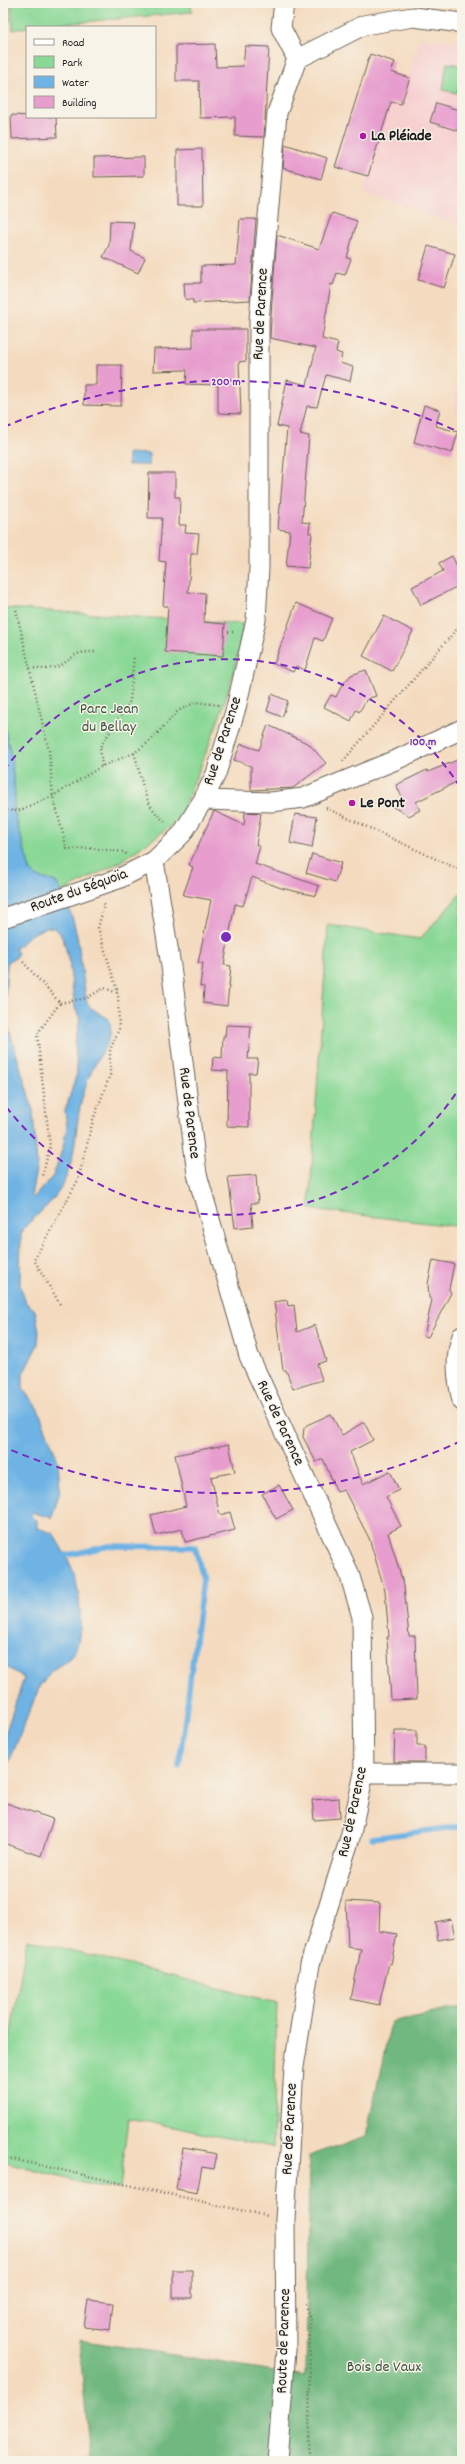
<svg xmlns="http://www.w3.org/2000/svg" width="465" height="2464" viewBox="0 0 465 2464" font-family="Dekko,sans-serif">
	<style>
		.built { fill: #f7d0d0 }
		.green { fill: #8ad896; stroke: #537a59 }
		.forest { fill: #6fb87f; stroke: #466a4e }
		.water { fill: #6eb3e4; stroke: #456880; fill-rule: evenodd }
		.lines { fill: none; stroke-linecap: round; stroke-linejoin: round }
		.stream { stroke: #6eb3e4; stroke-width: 5.5 }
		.river { stroke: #6eb3e4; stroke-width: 33 }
		.building { fill: #e79dce }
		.minor-casing { stroke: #685f55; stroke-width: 21 }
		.path { stroke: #685f55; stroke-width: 2.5; stroke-dasharray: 1 3; stroke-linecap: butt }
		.minor { stroke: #fff; stroke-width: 19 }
		.ring { fill: none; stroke: #7b2cbf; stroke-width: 2; stroke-dasharray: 7 5 }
		.poi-dot { fill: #b5179e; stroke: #f7f3e8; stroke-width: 1.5 }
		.labels { text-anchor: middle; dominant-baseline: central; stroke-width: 3; stroke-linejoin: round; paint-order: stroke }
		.poi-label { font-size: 16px; font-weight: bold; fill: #1c1c1c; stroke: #f7f3e8; text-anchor: start }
		.street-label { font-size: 16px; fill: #1c1c1c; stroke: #f7f3e8 }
		.park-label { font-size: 16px; fill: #3d5441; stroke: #f7f3e8 }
		.centre { fill: #7b2cbf; stroke: #f7f3e8; stroke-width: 2 }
		.ring-label { font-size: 12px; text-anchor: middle; font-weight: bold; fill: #7b2cbf; stroke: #f7f3e8; stroke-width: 3; stroke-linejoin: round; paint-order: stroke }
	</style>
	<rect width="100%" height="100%" fill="#f7f3e8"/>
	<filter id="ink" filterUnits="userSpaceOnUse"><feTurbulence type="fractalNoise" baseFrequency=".025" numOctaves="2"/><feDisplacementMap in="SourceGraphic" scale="8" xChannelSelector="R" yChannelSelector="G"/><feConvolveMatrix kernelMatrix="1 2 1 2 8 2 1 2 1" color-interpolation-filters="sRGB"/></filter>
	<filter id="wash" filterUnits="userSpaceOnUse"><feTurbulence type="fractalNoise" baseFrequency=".012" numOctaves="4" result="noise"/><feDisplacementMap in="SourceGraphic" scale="16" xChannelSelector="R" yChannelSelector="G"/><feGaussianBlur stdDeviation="0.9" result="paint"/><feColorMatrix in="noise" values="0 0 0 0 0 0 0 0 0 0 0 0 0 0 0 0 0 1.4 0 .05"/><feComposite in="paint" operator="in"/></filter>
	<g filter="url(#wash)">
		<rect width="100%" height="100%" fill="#f4dbbf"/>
		<!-- built -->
		<path class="built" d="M420,38l42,4v184l-99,-34 28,-90 10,2z
			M462,320v96l-7,-2z"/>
		<!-- green -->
		<path class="green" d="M3,3h7v18l-7,2z
			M12,3h179l1,9 -165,15 -14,3z
			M447,63l15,2v18h-3l-2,10 -14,-3z
			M3,608l240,16c-9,67 -37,128 -62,190l-10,12 -51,36 -58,30 -6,-10 -19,-5 -7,-7 -16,-59 1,-18 -4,-37 -8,-36z
			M461,893l1,334 -153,-18 19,-284 92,14z
			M27,1939l250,64 -4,144 -145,-29 -8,71 -30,-4 -87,-23v-84z"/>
		<!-- forest -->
		<path class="forest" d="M462,2007v454h-459l87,-3 -11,-118 227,36 3,-220 57,-20 25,-114z"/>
		<!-- water -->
		<path class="water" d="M128,453l21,1v11h-21z
			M3,720l8,36 4,37 -1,18 16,59 8,7 18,5c26,43 22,74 31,120l4,6 18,11c5,19 -3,26 -12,42 -5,8 -9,18 -12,28 -12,33 -5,62 -23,97 -9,17 -26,29 -39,43l-2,6 -1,50 6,18 9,7 4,21 -1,13 -15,30v15l15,20 20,52 2,29 -8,28 -49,-14zM47,927l7,1 6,5 4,9 5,19 6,47 5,11 -5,24 2,30 -12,38 2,15 -4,21 -10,29 -20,22 -2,-2 6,-32 -4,-54 -24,-81 -4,-25 2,-39 2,-5 7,-2 2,-6 -3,-2 2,-5 2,1 11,-11z
			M3,1511l34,9v8l16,5c6,12 14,23 19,35 8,19 13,69 1,86 -9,13 -24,12 -29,29h-3l-38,94v-37l21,-62 -21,-13z"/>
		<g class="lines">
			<!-- stream -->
			<path class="stream" d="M59,1557l50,-11 86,1 8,32 -24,187
				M372,1838l90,-12"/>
			<!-- river -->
			<path class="river" d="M3,1474l22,75 -22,65"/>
		</g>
		<g id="blocks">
			<!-- building -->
			<path class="building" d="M215,44l1,23 27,-1 2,-20 24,1 -5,90 -29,-1v-19l-35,1 -1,-37h-23v-36z
				M370,54l25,8 -4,10 19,6 -9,26 -10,-2 -23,74 -33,-9z
				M436,103l26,8v21l-32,-10z
				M11,115l45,2 1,20 -45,2z
				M285,144l42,14 -6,21 -38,-11z
				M202,149l1,57h-26v-56z
				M144,157v19l-50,1v-19z
				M332,213l25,8 -10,37 4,1 -6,16 -8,-2 -4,12 -2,-1 -9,55 16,4 -2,9 6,2 -2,9 13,4 -3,14 -24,-6 -9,32 -10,-1 -7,28 9,2 -7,86 8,1 -1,10h3l-4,35 -22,-2 4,-35 -12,-2 9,-101 -10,-2 10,-46 20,5 9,-37 -46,-10 2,-39 5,-64 42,14z
				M240,219h16l-6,81 -57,3v-3l-8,-1 -1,-16h17v-17l35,-1z
				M110,221l24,1 -3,29 14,7 -7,15 -35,-16 6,-12z
				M428,246l27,8 -11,34 -26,-8z
				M193,329h53v32l-7,1 2,52 -23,-1v-28l-32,-1 1,-14 -34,1 1,-22 39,-1z
				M96,365h26l-1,41 -37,-1v-20h12z
				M424,405l16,5 -4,16 22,6 -6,21 -38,-11z
				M149,473h26v24h5l-1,28h7l-1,8 14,1 -2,20h-6l-3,38 17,1 -1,29 21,2 -2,32 -58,-4 3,-46h-5l3,-44 -7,-1 3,-43h-14z
				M452,556l10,20v8l-41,21 -9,-18 31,-16 -4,-8z
				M296,603l36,15 -9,23 -8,-3 -10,32 -9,-4 -3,6 -19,-8z
				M384,616l29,15 -21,40 -29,-15z
				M366,670l10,26 -9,3 -8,13 -3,-2 -5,11 -27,-14 7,-12 5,2 6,-12 9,-10z
				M272,694l16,7 -6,16 -15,-6z
				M268,725l41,19 17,19 -33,25 -42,2v-24l-17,-6 7,-16 18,6z
				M462,758v21l-46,23 4,8 -11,6 -16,-9 11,-6 -8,-16 31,-15 1,2z
				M214,811l30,14 1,-13 16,1 -5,32 4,1 -5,18 64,22 -3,10 -35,-8 -29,-11 -9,29 -8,-2 -11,61 7,1 -4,40 -24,-3 1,-16 -4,-1 3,-23h-5l13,-63 -28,-5 10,-28 -4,-2z
				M295,814l22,3 -5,31 -22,-5z
				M312,854l29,9 -6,19 -29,-9z
				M226,1025l25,1 -3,33h10l-2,14h-7v54l-22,-1 1,-55 -16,-1 1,-13 9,1 1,-22h2z
				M256,1175l2,28h-7l2,23 -18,2 -7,-51z
				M433,1260l21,4 -5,25 2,4 -23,44 -4,-1 8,-36 -3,-2 -1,-14z
				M287,1300l1,6 6,-1 3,27 18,-7 11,36 -9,3 5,16 -29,9 -7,-19h-3l-9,-68z
				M331,1414l11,21 22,-13 9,18 -23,12 13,32 27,-13 9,19 -13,7 15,29 -13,7 16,53 5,50h6l2,63 -26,1 -4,-63h2l-4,-46 -16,-53 -25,-48 -7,2 -14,-33 -7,3 -13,-25 1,-9 3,-3z
				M229,1444l6,28 -24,5 9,38 10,-3 5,18 -50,12 -3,-13 -26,6 -5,-20 35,-9 -11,-51z
				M279,1485l14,25 -17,9 -14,-25z
				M395,1730h22v16h8v16h-31z
				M339,1798l1,20 -26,2 -2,-20z
				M3,1802l50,17 -12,37 -38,-13z
				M346,1901l34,2 -1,28 18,3 -6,30 -2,-1 -10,42 -28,-6 10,-50 -13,-2z
				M451,1919l4,18 -17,3 -3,-18z
				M183,2148l34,6 -3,15 -12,-2 -5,26 -21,-4z
				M173,2270h19v28h-19z
				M88,2300l25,3 -3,27 -26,-3z"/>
		</g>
	</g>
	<g filter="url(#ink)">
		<use href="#blocks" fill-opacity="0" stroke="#685f55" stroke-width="1"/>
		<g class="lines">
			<defs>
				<path id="minor" d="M284,3l-3,25 16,31
					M297,59l67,-34 49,-8 49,6
					M203,800l68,2 32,-4 95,-39 64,-30
					M154,861l17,105 26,208 52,182 100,217 13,44 2,156 -14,65 -40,126 -16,103 -9,153 1,130 -9,111
					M3,918l115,-39 36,-18 28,-27 21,-34 13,-26 20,-66 20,-88 3,-52v-248l18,-207 20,-54
					M462,1336c-8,22 -5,43 0,65
					M364,1773h98"/>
			</defs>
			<!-- minor casing -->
			<use href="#minor" class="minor-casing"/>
			<!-- path -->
			<path class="path" d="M16,610l33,141 4,45 14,53 23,-1 34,4 2,2
				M224,632h11
				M30,668c11,1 21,2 31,-3 17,-10 11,-13 34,-13
				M134,753c10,28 6,50 33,70
				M343,761l119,-138
				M102,766l-2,-19 30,-46 4,-45
				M326,808l136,63
				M3,810l15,1 35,-15 49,-30 32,-13 15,-11 29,-31 18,-9 23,3
				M23,962l37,41 -23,31 13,113 -8,29
				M60,1003l27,-5 17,-10 14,5
				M60,1304l-26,-44 44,-80 15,-60 17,-45v-25l9,-21 -1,-36 -20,-65 7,-26
				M3,2157l264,59
				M306,2304l4,16 -1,141"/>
			<!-- minor -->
			<use href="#minor" class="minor"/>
		</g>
	</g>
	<!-- distance rings -->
	<g class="ring">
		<path d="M462 1084A278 278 0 0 1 4 1104M4 770A278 278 0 0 1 462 790"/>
		<path d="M461 1441A556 556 0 0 1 4 1447M4 427A556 556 0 0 1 461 433"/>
	</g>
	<!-- markers -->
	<g class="poi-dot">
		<circle cx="363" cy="136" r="4"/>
		<circle cx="352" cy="803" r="4"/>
	</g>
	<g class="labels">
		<!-- poi labels -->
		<g class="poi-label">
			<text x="371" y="136">La Pléiade</text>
			<text x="360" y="803">Le Pont</text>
		</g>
		<!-- street labels -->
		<g class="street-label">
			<text transform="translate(261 314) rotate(-87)">Rue de Parence</text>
			<text transform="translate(223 741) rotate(-72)">Rue de Parence</text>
			<text transform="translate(79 891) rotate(-20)">Route du Séquoïa</text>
			<text transform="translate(189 1113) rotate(83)">Rue de Parence</text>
			<text transform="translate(280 1423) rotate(65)">Rue de Parence</text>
			<text transform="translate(353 1812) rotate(-78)">Rue de Parence</text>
			<text transform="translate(290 2129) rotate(-87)">Rue de Parence</text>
			<text transform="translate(284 2341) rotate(-88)">Route de Parence</text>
		</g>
		<!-- park labels -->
		<g class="park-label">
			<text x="109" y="709">Parc Jean<tspan x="109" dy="18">du Bellay</tspan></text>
			<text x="384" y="2367">Bois de Vaux</text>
		</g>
	</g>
	<circle cx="226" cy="937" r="6" class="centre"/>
	<g class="ring-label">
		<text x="226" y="385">200 m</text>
		<text x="423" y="745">100 m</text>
	</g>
	<!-- margin -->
	<rect width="465" height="2464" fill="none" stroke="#f7f3e8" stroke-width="16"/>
	<!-- legend -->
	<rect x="26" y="26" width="130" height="92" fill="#f7f3e8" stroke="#9f9d96"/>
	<rect x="34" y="39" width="20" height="6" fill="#ffffff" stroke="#9f9d96"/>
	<text x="62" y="46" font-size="12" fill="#1c1c1c">Road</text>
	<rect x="34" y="56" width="20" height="12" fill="#8ad896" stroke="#9f9d96"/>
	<text x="62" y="66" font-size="12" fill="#1c1c1c">Park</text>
	<rect x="34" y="76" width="20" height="12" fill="#6eb3e4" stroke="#9f9d96"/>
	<text x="62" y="86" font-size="12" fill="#1c1c1c">Water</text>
	<rect x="34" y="96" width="20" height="12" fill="#e79dce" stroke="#9f9d96"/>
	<text x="62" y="106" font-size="12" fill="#1c1c1c">Building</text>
</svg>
